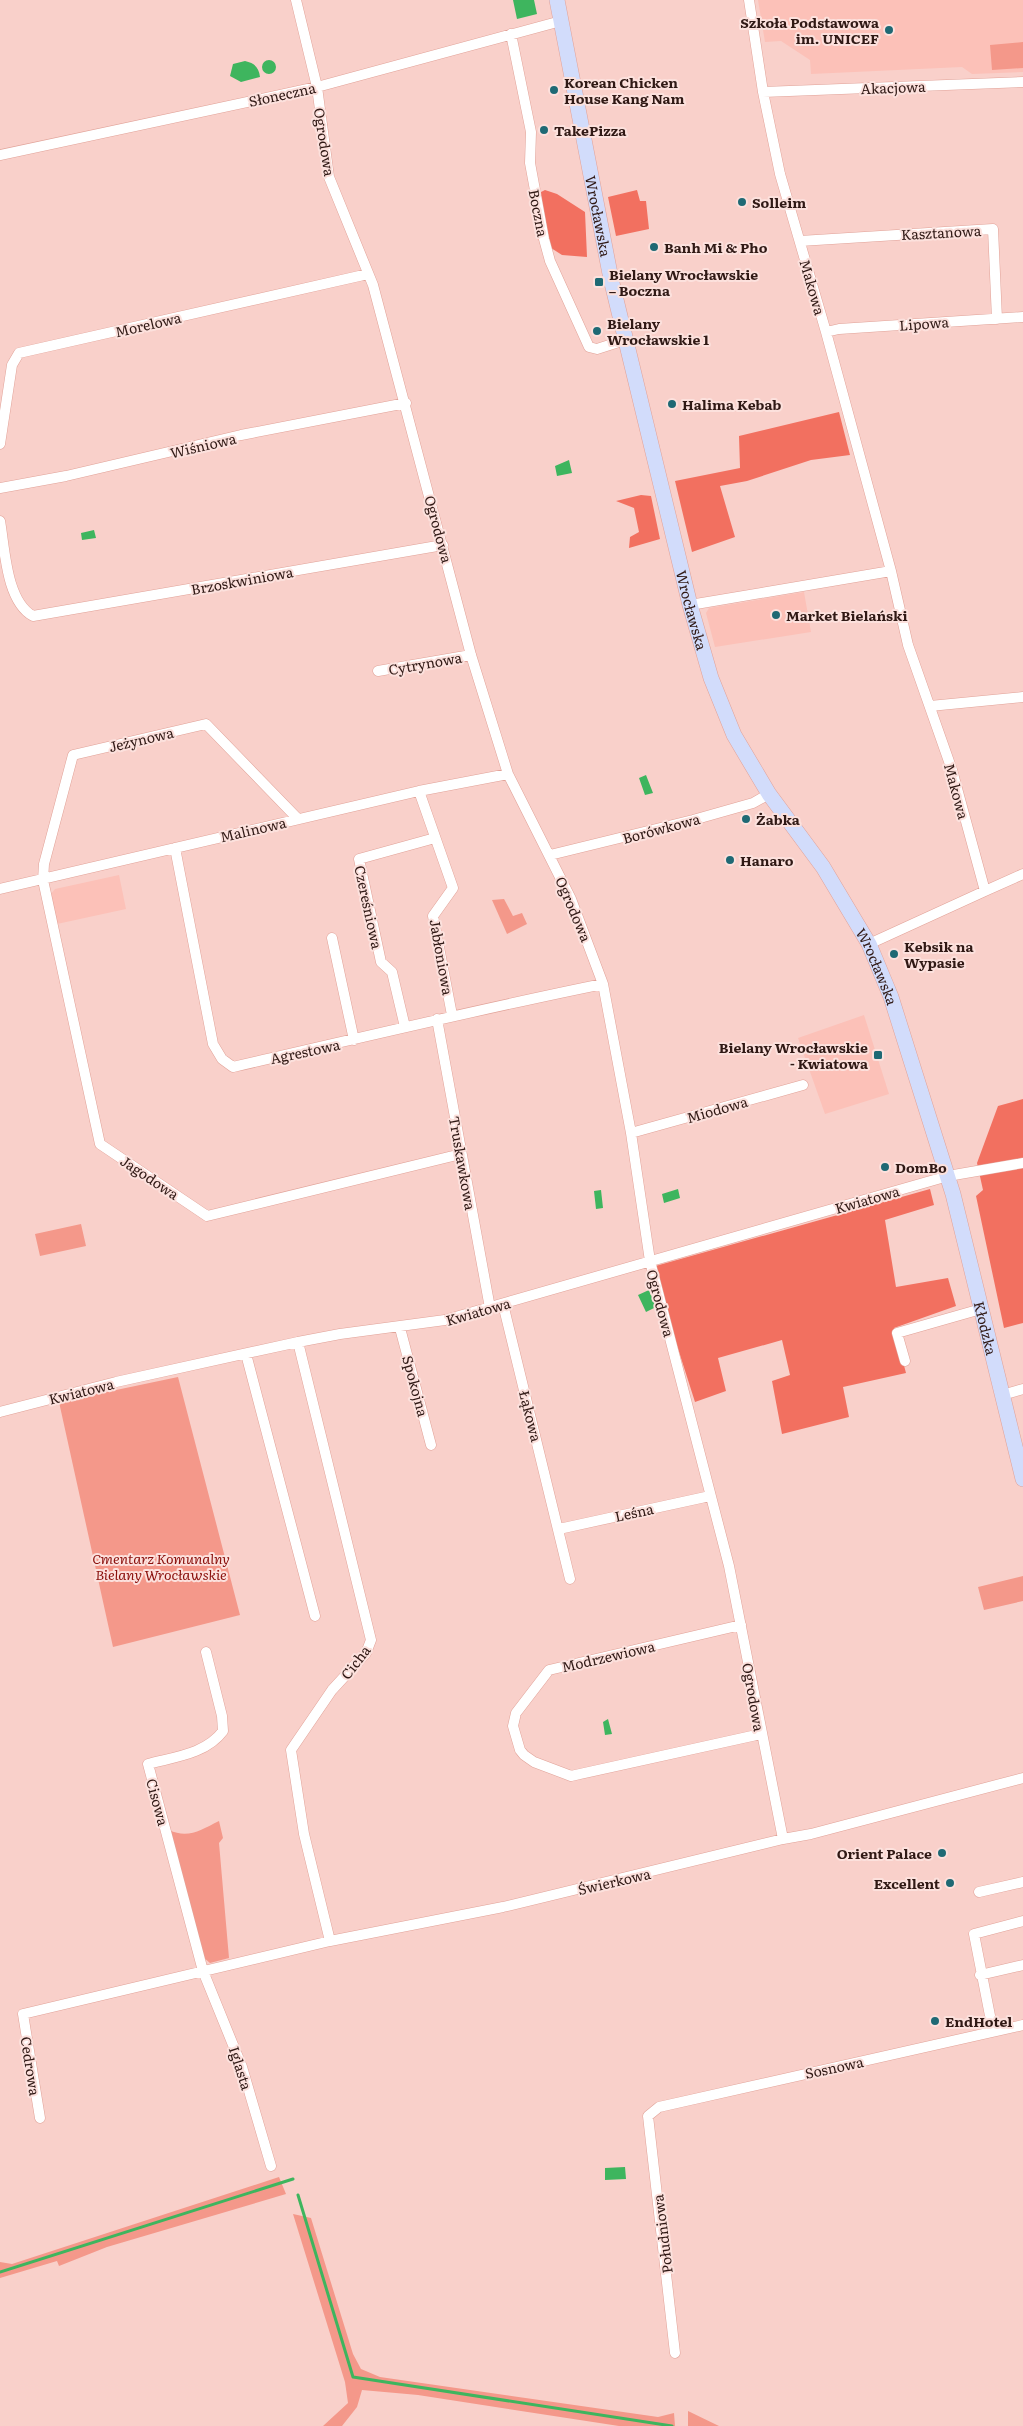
<svg xmlns="http://www.w3.org/2000/svg" width="1023" height="2426" viewBox="0 0 1023 2426" font-family="Literata,serif">
	<style>
		.built { fill: #fcc1b8 }
		.green { fill: #f4988a }
		.forest { fill: #f27060 }
		.water { fill: #3eb55e }
		.lines { fill: none; stroke-linecap: round; stroke-linejoin: round }
		.stream { stroke: #3eb55e; stroke-width: 3 }
		.street-casing { stroke: #e1a298; stroke-width: 11 }
		.secondary-casing { stroke: #e1a298; stroke-width: 16 }
		.street { stroke: #fff; stroke-width: 10 }
		.secondary { stroke: #d2dcfb; stroke-width: 15 }
		.poi-dot { fill: #1f6974; stroke: #fce1dd; stroke-width: 2 }
		.labels { text-anchor: middle; dominant-baseline: central; stroke-width: 4; stroke-linejoin: round; paint-order: stroke }
		.poi-label { font-size: 14px; font-weight: bold; fill: #301915; stroke: #fce1dd; text-anchor: start }
		.street-label { font-size: 14px; fill: #301915; stroke: #fce1dd }
		.park-label { font-size: 14px; font-style: italic; fill: #8a100c; stroke: #fce1dd }
	</style>
	<rect width="100%" height="100%" fill="#f9d0ca"/>
	<!-- built -->
	<path class="built" d="M758,0h265v72l-51,2 -10,-7 -151,7 -1,-14 -29,-19 -16,1z
		M804,592l7,40 -96,15 -9,-34 3,-5z
		M119,875l7,34 -69,15 -6,-30 4,-5z
		M864,1015l25,79 -64,20 -27,-76z"/>
	<!-- green -->
	<path class="green" d="M1023,42v26l-31,2 -2,-25z
		M504,899l9,17 9,-3 5,11 -20,10 -15,-34z
		M81,1224l5,22 -46,10 -5,-22z
		M178,1377l62,238 -127,32 -54,-245z
		M1023,1576v25l-39,9 -6,-23z
		M219,1821l4,17 -4,5 10,115 -19,5 -7,-6 -34,-127c19,9 32,0 50,-9z
		M279,2177l7,17 -179,53 -48,19 -2,-5 -57,17v-16l12,2z
		M293,2214l18,4 42,136 8,15 19,8 278,40 16,-4 1,13h-56l-201,-31 -56,-5 -5,17 -15,19h-19l25,-23 -3,-21z
		M688,2411l31,15h-31z"/>
	<!-- forest -->
	<path class="forest" d="M545,190l12,4 28,18 2,45 -25,-2 -25,-16 -6,-42z
		M637,190l3,11h6l3,28 -33,7 -8,-39z
		M839,412l11,43 -39,5 -64,21 -27,5 15,51 -43,15 -17,-71 65,-13 -1,-32z
		M641,495l10,1 9,43 -31,9 1,-11 9,-5 -5,-24 -18,-7z
		M1023,1099v224l-19,5 -28,-132 7,-6 -6,-27 21,-57z
		M930,1189l4,16 -49,15 11,67 52,-9 8,28 -62,22 12,45 -63,14 6,30 -67,17 -10,-53 18,-6 -8,-35 -64,18 8,33 -31,11 -43,-135z"/>
	<!-- water -->
	<path class="water" d="M513,0h21l3,14 -20,5z
		M262 67a7 7 0 1 1 14 0a7 7 0 1 1-14 0Z
		M245,61c9,2 14,6 15,16l-19,5 -11,-6 3,-12z
		M569,460l3,13 -15,3 -2,-10z
		M94,530l2,8 -14,2 -1,-7z
		M646,775l7,18 -8,2 -6,-17z
		M678,1189l2,9 -16,5 -2,-9z
		M601,1190l2,18 -7,1 -2,-18z
		M649,1290l7,17 -10,5 -8,-17z
		M608,1719l4,15 -7,1 -2,-13z
		M625,2167l1,12 -21,1v-12z"/>
	<g class="lines">
		<!-- stream -->
		<path class="stream" d="M298,2195l55,182 319,49
			M0,2272l293,-93"/>
		<defs>
			<path id="street" d="M296,0l21,87 12,90 44,108 98,370 37,119 63,125 32,85 28,149 19,128 79,305 54,273
				M749,0l14,92 17,82 46,158 65,239 17,74 44,125 33,121 -116,53
				M511,34l20,98 -1,31 14,76 6,22 39,86 8,2 28,-9
				M763,92l260,-10
				M0,155l317,-68 244,-66
				M800,241l193,-12 4,90
				M826,332l13,-3 184,-12
				M0,444l12,-79 7,-12 349,-79
				M0,488l66,-12 175,-41 165,-32
				M0,521c5,28 6,80 33,95l410,-71
				M690,605l201,-34
				M378,671l93,-16
				M930,706l93,-9
				M419,791l34,97 -20,28 19,99
				M298,819l-92,-95 -133,31 -29,109 -1,16 57,264 107,72 254,-62
				M175,848l38,196 9,15 11,8c123,-28 246,-58 370,-83
				M550,855l143,-35 60,-17 16,-9
				M0,889l419,-98 89,-17
				M985,891l38,-17
				M332,938l22,102
				M437,1019l53,289
				M405,1027l-13,-55 -11,-10 -22,-103 76,-21
				M631,1133l172,-48
				M503,1304l67,275
				M400,1328l31,117
				M298,1342l73,298 -5,13 -34,37 -41,60 13,84 26,107
				M246,1354l69,262
				M905,1361l-8,-28 84,-24
				M1002,1395l21,-6
				M0,1412l116,-30 182,-40 42,-8 105,-14 503,-144 75,-13
				M559,1529l151,-33
				M741,1625l-192,45 -33,43 -3,13 7,24 4,5 10,7 37,14 190,-42
				M206,1652l16,64 1,15c-17,23 -49,26 -75,33l55,207 39,96 29,99
				M979,1892l44,-10
				M980,1975l43,-10
				M993,2031l-19,-97 49,-13
				M40,2118l-17,-104 307,-73 173,-34 280,-68 28,-5 212,-56
				M675,2353l-27,-237 11,-9 364,-82"/>
			<g id="secondary">
				<path id="s1" d="M557,0l54,279 79,326 21,73 23,57 35,59 54,73 46,77 22,53 62,197 70,285"/>
			</g>
		</defs>
		<!-- street casing -->
		<use href="#street" class="street-casing"/>
		<!-- secondary casing -->
		<use href="#secondary" class="secondary-casing"/>
		<!-- street -->
		<use href="#street" class="street"/>
		<!-- secondary -->
		<use href="#secondary" class="secondary"/>
	</g>
	<!-- markers -->
	<g class="poi-dot">
		<circle cx="889" cy="30" r="5"/>
		<circle cx="554" cy="90" r="5"/>
		<circle cx="544" cy="130" r="5"/>
		<circle cx="742" cy="202" r="5"/>
		<circle cx="654" cy="247" r="5"/>
		<rect x="594" y="277" width="10" height="10" rx="2.5"/>
		<circle cx="597" cy="331" r="5"/>
		<circle cx="672" cy="404" r="5"/>
		<circle cx="776" cy="615" r="5"/>
		<circle cx="746" cy="819" r="5"/>
		<circle cx="730" cy="860" r="5"/>
		<circle cx="894" cy="954" r="5"/>
		<rect x="873" y="1050" width="10" height="10" rx="2.5"/>
		<circle cx="885" cy="1167" r="5"/>
		<circle cx="942" cy="1853" r="5"/>
		<circle cx="950" cy="1883" r="5"/>
		<circle cx="935" cy="2021" r="5"/>
	</g>
	<g class="labels">
		<!-- poi labels -->
		<g class="poi-label">
			<text x="879" y="22" text-anchor="end">Szkoła Podstawowa<tspan x="879" dy="16">im. UNICEF</tspan></text>
			<text x="564" y="82">Korean Chicken<tspan x="564" dy="16">House Kang Nam</tspan></text>
			<text x="554" y="130">TakePizza</text>
			<text x="752" y="202">Solleim</text>
			<text x="664" y="247">Banh Mi &amp; Pho</text>
			<text x="609" y="274">Bielany Wrocławskie<tspan x="609" dy="16">– Boczna</tspan></text>
			<text x="607" y="323">Bielany<tspan x="607" dy="16">Wrocławskie 1</tspan></text>
			<text x="682" y="404">Halima Kebab</text>
			<text x="786" y="615">Market Bielański</text>
			<text x="756" y="819">Żabka</text>
			<text x="740" y="860">Hanaro</text>
			<text x="904" y="946">Kebsik na<tspan x="904" dy="16">Wypasie</tspan></text>
			<text x="868" y="1047" text-anchor="end">Bielany Wrocławskie<tspan x="868" dy="16">- Kwiatowa</tspan></text>
			<text x="895" y="1167">DomBo</text>
			<text x="932" y="1853" text-anchor="end">Orient Palace</text>
			<text x="940" y="1883" text-anchor="end">Excellent</text>
			<text x="945" y="2021">EndHotel</text>
		</g>
		<!-- street labels -->
		<g class="street-label">
			<text transform="translate(893 87) rotate(-2)">Akacjowa</text>
			<text transform="translate(282 94) rotate(-12)">Słoneczna</text>
			<text transform="translate(325 142) rotate(81)">Ogrodowa</text>
			<text transform="translate(539 213) rotate(79)">Boczna</text>
			<text stroke="none"><textPath href="#s1" startOffset="220">Wrocławska</textPath></text>
			<text transform="translate(941 232) rotate(-3)">Kasztanowa</text>
			<text transform="translate(813 287) rotate(74)">Makowa</text>
			<text transform="translate(924 323) rotate(-4)">Lipowa</text>
			<text transform="translate(148 324) rotate(-13)">Morelowa</text>
			<text transform="translate(203 445) rotate(-13)">Wiśniowa</text>
			<text transform="translate(439 529) rotate(75)">Ogrodowa</text>
			<text transform="translate(242 580) rotate(-10)">Brzoskwiniowa</text>
			<text stroke="none"><textPath href="#s1" startOffset="625">Wrocławska</textPath></text>
			<text transform="translate(425 663) rotate(-10)">Cytrynowa</text>
			<text transform="translate(141 739) rotate(-13)">Jeżynowa</text>
			<text transform="translate(957 791) rotate(75)">Makowa</text>
			<text transform="translate(661 828) rotate(-15)">Borówkowa</text>
			<text transform="translate(253 829) rotate(-13)">Malinowa</text>
			<text transform="translate(369 907) rotate(78)">Czereśniowa</text>
			<text transform="translate(574 909) rotate(67)">Ogrodowa</text>
			<text transform="translate(442 957) rotate(80)">Jabłoniowa</text>
			<text stroke="none"><textPath href="#s1" startOffset="1030">Wrocławska</textPath></text>
			<text transform="translate(305 1051) rotate(-12)">Agrestowa</text>
			<text transform="translate(717 1109) rotate(-16)">Miodowa</text>
			<text transform="translate(463 1163) rotate(80)">Truskawkowa</text>
			<text transform="translate(150 1177) rotate(34)">Jagodowa</text>
			<text transform="translate(867 1199) rotate(-16)">Kwiatowa</text>
			<text transform="translate(661 1303) rotate(75)">Ogrodowa</text>
			<text transform="translate(478 1311) rotate(-16)">Kwiatowa</text>
			<text stroke="none"><textPath href="#s1" startOffset="1408">Kłodzka</textPath></text>
			<text transform="translate(416 1386) rotate(75)">Spokojna</text>
			<text transform="translate(81 1391) rotate(-14)">Kwiatowa</text>
			<text transform="translate(531 1416) rotate(76)">Łąkowa</text>
			<text transform="translate(634 1512) rotate(-12)">Leśna</text>
			<text transform="translate(608 1656) rotate(-13)">Modrzewiowa</text>
			<text transform="translate(355 1662) rotate(-53)">Cicha</text>
			<text transform="translate(754 1697) rotate(80)">Ogrodowa</text>
			<text transform="translate(158 1802) rotate(75)">Cisowa</text>
			<text transform="translate(614 1881) rotate(-13)">Świerkowa</text>
			<text transform="translate(31 2066) rotate(81)">Cedrowa</text>
			<text transform="translate(834 2067) rotate(-12)">Sosnowa</text>
			<text transform="translate(241 2068) rotate(72)">Iglasta</text>
			<text transform="translate(662 2234) rotate(-97)">Południowa</text>
		</g>
		<!-- park labels -->
		<g class="park-label">
			<text x="161" y="1558">Cmentarz Komunalny<tspan x="161" dy="16">Bielany Wrocławskie</tspan></text>
		</g>
	</g>
</svg>
